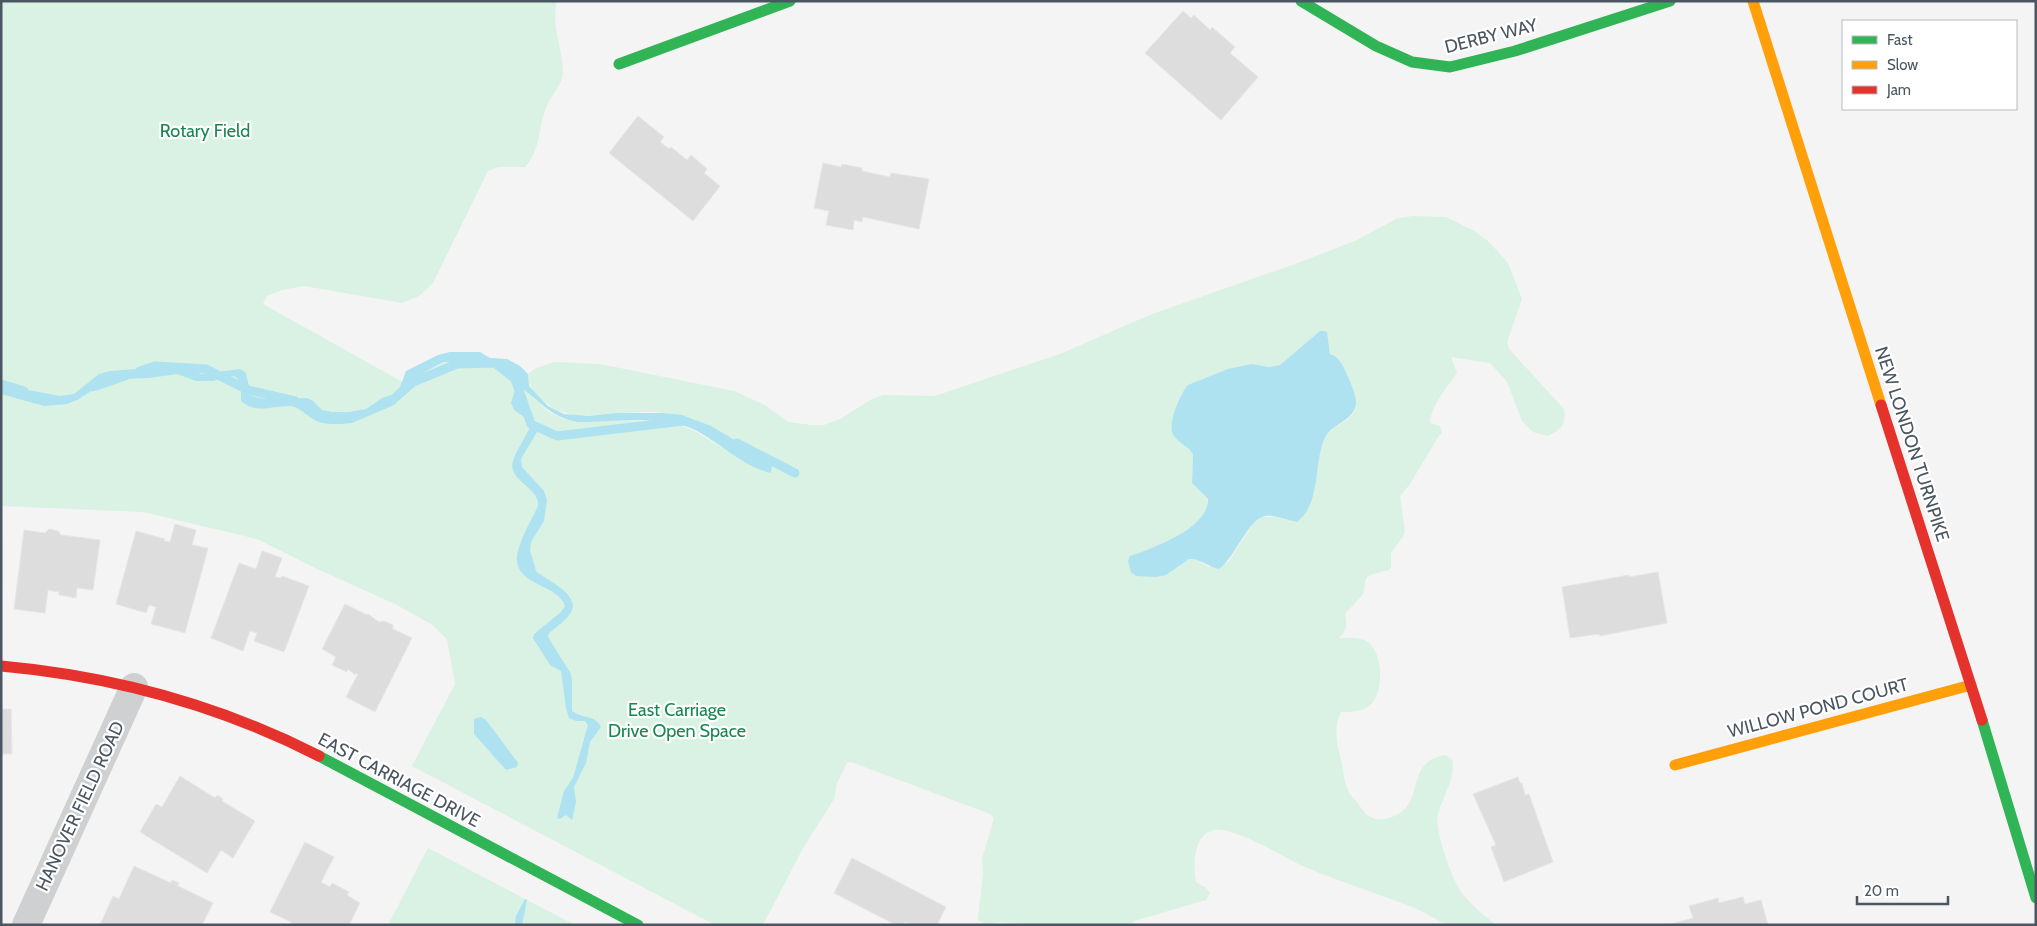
<svg xmlns="http://www.w3.org/2000/svg" width="2037" height="926" viewBox="0 0 2037 926" font-family="Cabin,sans-serif">
	<style>
		.green { fill: #d9f2e3; fill-rule: evenodd }
		.water { fill: #aee2f0 }
		.lines { fill: none; stroke-linecap: round; stroke-linejoin: round }
		.stream { stroke: #aee2f0; stroke-width: 9 }
		.building { fill: #ddddde; stroke: #e5e6e7 }
		.street { stroke: #ced0d2; stroke-width: 28 }
		.fast { stroke: #30b455; stroke-width: 11 }
		.slow { stroke: #ff9f0a; stroke-width: 11 }
		.jam { stroke: #e5322d; stroke-width: 11 }
		.labels { text-anchor: middle; dominant-baseline: central; stroke-width: 4.5; stroke-linejoin: round; paint-order: stroke }
		.street-label { font-size: 18px; fill: #4a5661; stroke: #fff }
		.park-label { font-size: 18px; fill: #17864f; stroke: #fff }
	</style>
	<rect width="100%" height="100%" fill="#f4f4f4"/>
	<!-- green -->
	<path class="green" d="M1,1h556c-6,24 5,46 6,70 0,14 -11,22 -16,35 -10,22 -5,42 -22,61h-26l-11,4 -55,112 -14,13 -17,7 -98,-17 -22,4 -15,6 -4,8 145,81 4,-6 31,-17h18l42,5 16,10 -8,26 3,7 13,9 3,10 -10,20 5,3 8,-35 -14,-20 2,-10 29,26 14,6 107,3 22,8 61,37 16,2 2,-2c-30,-26 -69,-48 -108,-54 -41,-7 -93,19 -124,-16 -9,-9 -11,-10 -12,-23l8,-6 19,-6 45,2 134,27 31,14 23,17 24,3h12l16,-6 32,-20 11,-4 52,1 125,-42 92,-40 146,-51 59,-23 39,-21 16,-3 34,1 30,15 13,10 19,21 14,36 -15,43 2,7 55,60c2,15 -2,20 -16,27l-15,-4 -11,-11 -15,-39 -17,-19 -39,-6 6,16c-10,15 -26,32 -27,50l10,3 2,7 -4,4 -28,47 -10,12 5,35 -2,6 -12,16v14l-2,3 -19,5 -4,3 -3,16 -18,20c2,10 2,17 -6,24 9,0 22,-2 30,5 14,11 15,49 2,61 -8,8 -19,8 -30,8 -8,17 -4,30 0,48 2,10 3,21 7,30 1,4 6,9 9,12 3,4 6,9 9,12 10,10 30,4 39,-5 16,-18 5,-49 41,-54l6,4c4,19 -9,37 -14,55 -4,16 14,66 24,79 10,13 22,22 34,32 -13,0 -34,1 -46,0 -12,-3 -25,-13 -38,-18 -35,-14 -72,-25 -107,-40 -22,-10 -69,-40 -91,-37 -21,4 -21,36 -18,52l10,6 4,5 -4,7 -72,21 -2,4h-86l-45,-3 -17,2 -6,-4 5,-48 -1,-13 12,-41 -4,-4 -139,-52 -4,1 -10,20 -3,16 -32,51 -39,75h-48l-303,-159 43,-82 -8,-45 -16,-15 -36,-20 -78,-35 -60,-30 -114,-27 -142,-6zM1320,331l7,2 3,21c3,2 7,4 9,6 9,11 22,43 13,55 -8,9 -20,11 -26,22 -9,18 -9,39 -12,58l-43,22h-9l-9,7 -25,38 -19,5 -16,-9 -63,-2c23,-8 78,-28 78,-56l-16,-17 1,-28 -1,-4 -17,-13 77,-74 17,3 11,-2z
		M428,848l147,77h-187z"/>
	<!-- water -->
	<path class="water" d="M1320,331h4l3,1 3,22c3,1 7,3 9,6 6,7 18,35 17,43 -1,17 -22,20 -30,33 -14,27 -3,65 -29,86 -10,-2 -26,-9 -35,-5 -15,6 -27,40 -43,52 -10,-2 -20,-11 -30,-10l-23,16 -10,2 -20,-1 -5,-4 -3,-11 2,-5c23,-8 79,-28 78,-57l-16,-16 1,-28c-3,-9 -14,-11 -19,-19 -8,-10 6,-42 14,-51l40,-16 24,-5 17,3 11,-2z
		M450,352h30l10,6 17,1 13,7 8,8 1,12 19,20 16,8 25,2 28,-3h46l19,2 29,11 27,16 34,24 -1,7c-30,-7 -51,-31 -78,-44 -32,-14 -80,-7 -115,-7 -30,-6 -35,-19 -57,-34l-2,9 14,20 4,15 -16,27 1,8 22,24 3,9 -3,21 -13,21 -1,8 6,21c11,10 47,24 34,43 -5,7 -15,14 -21,19l-1,4 23,37 1,6v31c10,8 23,3 29,16l-11,15 -4,21 -12,24 2,15 -4,18 -6,-5 -6,4 -3,-1 7,-27 9,-13 15,-53 -3,-4h-9l-7,-3 -3,-10 -5,-37 -11,-6 -17,-27 1,-4 27,-22 4,-6c-6,-21 -48,-21 -48,-46 -1,-14 15,-41 21,-54 2,-19 -31,-25 -25,-45 3,-11 12,-22 16,-32l-2,-10 -13,-9 -3,-7 8,-26 -16,-10 -42,-5h-18l-31,17 -13,21 -5,5 -42,18c-12,1 -28,3 -39,-4 -7,-4 -15,-13 -23,-13 -18,-1 -33,9 -49,-5 0,-8 1,-21 -7,-25l-21,5h-17l-19,-7 -28,4 -32,1 -10,2 -30,19 -10,4 -23,2 -43,-12v-9l59,11 14,-2 25,-20 11,-3 67,-5 24,8 39,-5 6,4 5,23 14,3 42,-1 6,3 9,9 10,2h17l17,-3 16,-11 12,-4 6,-7 6,-16 32,-16z
		M481,717l5,3 32,43 -1,4 -11,3 -32,-36v-15z
		M525,899l2,1 -5,25h-7l1,-9z"/>
	<g class="lines">
		<!-- stream -->
		<path class="stream" d="M140,371l15,-5 51,3 42,21 47,11
			M1,384l23,7
			M93,387l32,-11
			M397,396l16,-14 44,-18 38,-1 20,16 16,45 26,12 126,-15
			M737,443l58,30"/>
	</g>
	<!-- building -->
	<path class="building" d="M1183,11l8,7 3,-3 16,15 2,-3 23,20 -5,6 28,24 -37,43 -76,-67z
		M638,116l26,21 -4,5 9,7 2,-2 16,13 4,-5 16,14 -3,4 16,13 -27,35 -84,-68z
		M823,163l18,4 1,-3 20,4v3l28,6 1,-4 38,6 -10,50 -56,-12 -1,5 -8,-2 -1,10 -27,-5 3,-14 -15,-3z
		M175,524l21,6 -4,15 16,3 -23,85 -34,-9 5,-17 -7,-2 -3,8 -30,-9 20,-73 29,8 -1,2 6,1z
		M49,529l9,2 3,4 39,5 -7,50 -16,-2 -1,10 -17,-3v-4l-1,1 -10,-2 -3,23 -31,-4 10,-79 21,3z
		M1,539h1v51h-1z
		M262,551l20,7 -7,19 6,1 1,-2 27,10 -25,66 -30,-11 3,-8 -7,-2 -7,20 -32,-13 28,-75 17,6z
		M1658,572l9,51 -67,13 -1,-2 -29,4 -8,-51 67,-12v2z
		M345,604l22,11 1,-1 11,8 5,-1 9,4v4l19,9 -37,74 -29,-15 12,-23 -2,-1 -1,2 -7,-6 -1,3 -15,-7 4,-8 -14,-8z
		M1,709h10l1,45h-11z
		M180,776l35,22 2,-3 6,4 -1,2 33,20 -22,37 -12,-8 -14,23 -67,-41 16,-28 6,3z
		M1518,777l2,6h2l3,12 4,-1 24,68 -49,20 -13,-35 5,-2 -23,-51z
		M305,842l29,15 -13,25 9,5 2,-4 17,9 -2,3 13,8 -11,22h-58v-3l-21,-10z
		M852,858l94,49 -9,18h-26l-6,-3 -2,3h-7l-62,-32z
		M134,866l37,17 1,-3 7,3 -1,3 35,17 -11,22h-102l13,-29 6,3z
		M1743,897l2,7 16,-4 7,25h-101l26,-7 -4,-12 29,-8 1,5z"/>
	<g class="lines">
		<!-- street -->
		<path class="street" d="M26,925l108,-238"/>
		<!-- fast -->
		<path class="fast" d="M1301,1l75,45 36,16 38,5 65,-16 155,-50
			M619,64l171,-63
			M1982,720l54,178
			M319,756l319,169"/>
		<!-- slow -->
		<path class="slow" d="M1753,1l128,404
			M1675,765l296,-80"/>
		<!-- jam -->
		<path class="jam" d="M1881,405l101,315
			M1,666c111,10 218,39 318,90"/>
	</g>
	<g class="labels">
		<!-- street labels -->
		<g class="street-label">
			<text transform="translate(1491 36) rotate(-14)">DERBY WAY</text>
			<text transform="translate(1912 444) rotate(72)">NEW LONDON TURNPIKE</text>
			<text transform="translate(1818 708) rotate(-15)">WILLOW POND COURT</text>
			<text transform="translate(399 780) rotate(28)">EAST CARRIAGE DRIVE</text>
			<text transform="translate(80 806) rotate(-65)">HANOVER FIELD ROAD</text>
		</g>
		<!-- park labels -->
		<g class="park-label">
			<text x="205" y="131">Rotary Field</text>
			<text x="677" y="710">East Carriage<tspan x="677" dy="21">Drive Open Space</tspan></text>
		</g>
	</g>
	<!-- border -->
	<rect width="2037" height="926" fill="none" stroke="#4a5661" stroke-width="5"/>
	<!-- legend -->
	<rect x="1842" y="20" width="175" height="90" fill="#ffffff" stroke="#b7bbc0"/>
	<rect x="1852" y="36" width="25" height="8" fill="#30b455" stroke="#b7bbc0"/>
	<text x="1887" y="45" font-size="15" fill="#4a5661">Fast</text>
	<rect x="1852" y="61" width="25" height="8" fill="#ff9f0a" stroke="#b7bbc0"/>
	<text x="1887" y="70" font-size="15" fill="#4a5661">Slow</text>
	<rect x="1852" y="86" width="25" height="8" fill="#e5322d" stroke="#b7bbc0"/>
	<text x="1887" y="95" font-size="15" fill="#4a5661">Jam</text>
	<!-- scale -->
	<path d="M1857 896v8h91v-8" fill="none" stroke="#4a5661" stroke-width="2.5"/>
	<text x="1864" y="896" font-size="15" fill="#4a5661" stroke="#ffffff" stroke-width="4" paint-order="stroke">20 m</text>
</svg>
